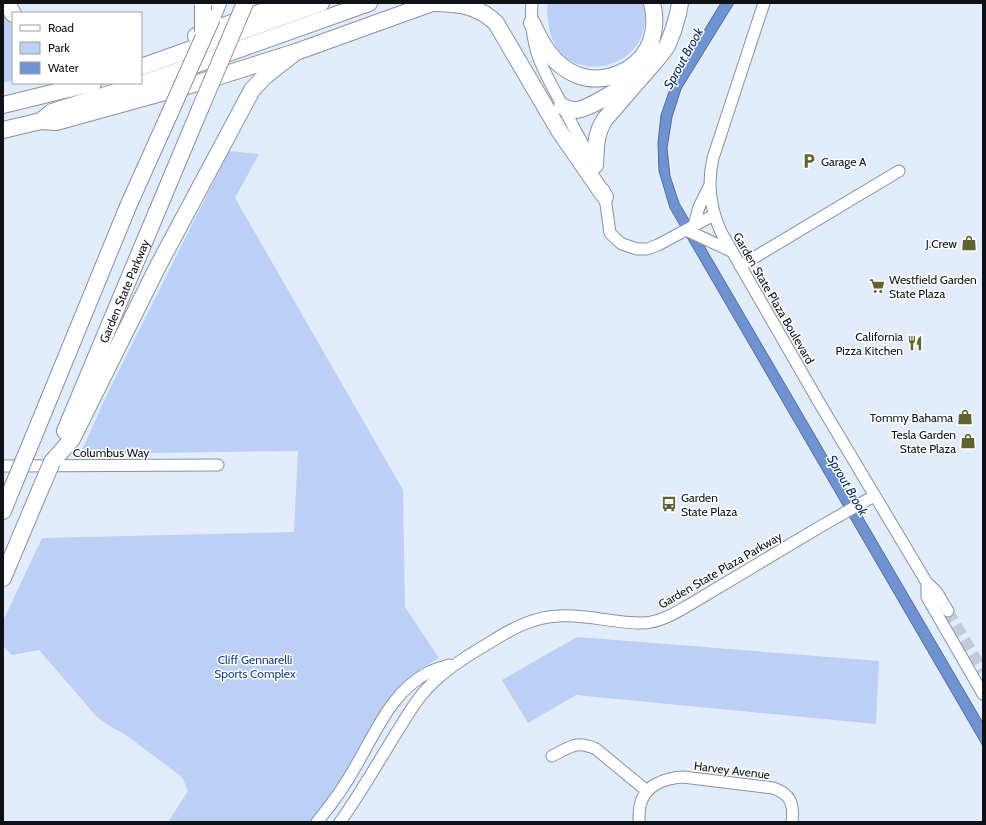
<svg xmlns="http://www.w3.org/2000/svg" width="986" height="825" viewBox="0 0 986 825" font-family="Cabin,sans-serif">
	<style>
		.green { fill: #bbd0f4 }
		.water { fill: #6f92d0; stroke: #526c98 }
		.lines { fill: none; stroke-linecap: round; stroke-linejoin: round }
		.minor-tunnel { stroke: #c1cbda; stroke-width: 11; stroke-dasharray: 11 5.5; stroke-linecap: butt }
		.minor-casing { stroke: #8791a1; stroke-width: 13 }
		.highway-casing { stroke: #8791a1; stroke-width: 18 }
		.minor { stroke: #fff; stroke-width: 11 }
		.highway { stroke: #fff; stroke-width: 16 }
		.highway-bridge-casing { stroke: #8791a1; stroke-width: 18; stroke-linecap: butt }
		.highway-bridge { stroke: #fff; stroke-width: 16 }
		.labels { text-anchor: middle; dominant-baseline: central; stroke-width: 3; stroke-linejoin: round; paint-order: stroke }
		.poi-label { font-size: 12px; fill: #0e1217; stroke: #fff; text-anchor: end }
		.street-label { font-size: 12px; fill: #0e1217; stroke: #fff }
		.park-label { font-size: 12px; fill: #153d86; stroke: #fff }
		.water-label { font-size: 13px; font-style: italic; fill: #032b73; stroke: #fff }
	</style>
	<rect width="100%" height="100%" fill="#e1ecfd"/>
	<!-- green -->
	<path class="green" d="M548,3h95c17,69 -84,89 -94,24 -1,-7 -3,-16 -1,-24z
		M3,15l10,11v54l-10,3z
		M229,151l30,3 -24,44 168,292 2,117 34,51 -18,11 -30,27 -62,106 -19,20h-142l20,-31 -6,-14 -56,-42 -18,-10 -11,-8 -58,-67 -27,5 -7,-7 -2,-4v-23l39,-83 252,-6 4,-81 -218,3 31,-68z
		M577,637l302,24 -3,63 -300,-29 -48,28 -26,-43z"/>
	<!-- water -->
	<path class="water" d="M721,3h13l-53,86 -9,28 -5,31 3,28 9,27 304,520v23l-313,-538 -11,-37 -1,-28 3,-28 11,-32z"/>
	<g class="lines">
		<!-- minor-tunnel -->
		<path class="minor-tunnel" d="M948,611l35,60"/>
		<defs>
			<path id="minor" d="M532,3c-3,40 8,62 27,96 11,22 23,44 35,65
				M764,3l-51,155c-6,26 -3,50 8,74l99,172 107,179 9,8 12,20
				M604,190l6,43 6,6 6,5 15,5h10l11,-4 56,-30
				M694,225l5,-18 10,-20
				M686,230l45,21
				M740,266l159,-95
				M3,466l215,-1
				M927,583v14l56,97
				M552,756c18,-9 24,-16 44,-7l51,42
				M317,822c15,-18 29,-38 40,-58 20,-34 35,-73 72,-92 7,-3 14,-5 20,-7
				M340,822c21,-29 38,-60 57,-90 11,-18 23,-39 40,-53 16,-15 34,-25 52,-36 22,-14 44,-26 70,-27 29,-2 57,8 85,7 17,-1 31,-10 45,-18l134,-80 51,-29
				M639,822c0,-5 0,-11 1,-16 4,-21 25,-28 43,-29l90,11c18,6 21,16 19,34"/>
			<g id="highway">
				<path d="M7,3l6,11"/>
				<path d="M432,3c26,1 44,1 64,20l64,109 45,65"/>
				<path d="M212,18l6,-15"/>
				<path d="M532,23c10,22 21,42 45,52 26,10 58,-3 71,-27 7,-14 8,-31 4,-45"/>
				<path d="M196,36l90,-33"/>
				<path d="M141,67l180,-64"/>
				<path d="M3,105l90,-22"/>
				<path d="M562,106c3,2 8,4 12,4 13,1 46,-22 58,-29"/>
				<path d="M42,120l10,-8 92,-29 225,-80"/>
				<path d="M3,130l38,-9 15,1 145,-40 95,-30 136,-49"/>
				<path d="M595,165c1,-17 0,-31 10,-46l52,-60 10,-13 6,-15 5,-17 2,-11"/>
				<path id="s1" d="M65,431l135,-322"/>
				<path d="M33,438l96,-234 40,-89"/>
				<path d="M52,462l20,-23 86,-173 94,-176 12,-13 32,-25"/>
				<path d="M3,511l8,-20"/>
				<path d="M3,578l37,-88"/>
			</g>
		</defs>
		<!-- minor casing -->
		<use href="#minor" class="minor-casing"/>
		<!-- highway casing -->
		<use href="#highway" class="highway-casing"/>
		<!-- minor -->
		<use href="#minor" class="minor"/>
		<!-- highway -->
		<use href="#highway" class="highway"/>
		<defs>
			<path id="highway-bridge" d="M203,32v-27
				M200,109l45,-106
				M169,115l43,-97
				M40,490l12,-28
				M11,491l22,-53"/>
		</defs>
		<!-- highway-bridge casing -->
		<use href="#highway-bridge" class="highway-bridge-casing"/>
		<!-- highway-bridge -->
		<use href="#highway-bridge" class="highway-bridge"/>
	</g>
	<!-- icons -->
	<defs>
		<symbol id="parking-bare" viewBox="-9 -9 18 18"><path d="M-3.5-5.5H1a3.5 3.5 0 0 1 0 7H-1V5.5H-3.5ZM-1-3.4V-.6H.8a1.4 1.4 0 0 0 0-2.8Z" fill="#606330" stroke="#fff" stroke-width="2.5" paint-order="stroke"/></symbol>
		<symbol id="shop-bare" viewBox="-9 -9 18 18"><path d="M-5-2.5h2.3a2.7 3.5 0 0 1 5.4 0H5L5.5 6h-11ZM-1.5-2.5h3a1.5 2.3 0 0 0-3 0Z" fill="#606330" stroke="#fff" stroke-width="2.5" paint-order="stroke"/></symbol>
		<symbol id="supermarket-bare" viewBox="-9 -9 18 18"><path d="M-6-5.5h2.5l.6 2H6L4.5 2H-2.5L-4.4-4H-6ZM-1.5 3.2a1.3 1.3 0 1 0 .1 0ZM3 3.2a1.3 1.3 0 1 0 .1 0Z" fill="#606330" stroke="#fff" stroke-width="2.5" paint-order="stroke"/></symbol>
		<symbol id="restaurant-bare" viewBox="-9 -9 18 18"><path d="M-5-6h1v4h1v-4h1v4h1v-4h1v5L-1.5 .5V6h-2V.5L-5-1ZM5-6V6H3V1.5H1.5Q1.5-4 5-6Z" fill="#606330" stroke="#fff" stroke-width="2.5" paint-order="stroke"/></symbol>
		<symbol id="bus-bare" viewBox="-9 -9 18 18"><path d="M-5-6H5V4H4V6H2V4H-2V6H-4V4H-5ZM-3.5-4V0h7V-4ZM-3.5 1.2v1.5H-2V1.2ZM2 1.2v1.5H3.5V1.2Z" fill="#606330" stroke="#fff" stroke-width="2.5" paint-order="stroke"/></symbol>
	</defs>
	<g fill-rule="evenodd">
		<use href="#parking-bare" x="798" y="150" width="22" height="22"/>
		<use href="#shop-bare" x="958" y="232" width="22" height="22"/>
		<use href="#supermarket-bare" x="866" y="275" width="22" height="22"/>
		<use href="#restaurant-bare" x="904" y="332" width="22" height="22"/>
		<use href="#shop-bare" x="954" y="406" width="22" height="22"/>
		<use href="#shop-bare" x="957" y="430" width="22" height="22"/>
		<use href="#bus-bare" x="658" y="493" width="22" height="22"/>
	</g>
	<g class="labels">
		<!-- poi labels -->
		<g class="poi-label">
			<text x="821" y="161" text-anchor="start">Garage A</text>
			<text x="957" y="243">J.Crew</text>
			<text x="889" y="279" text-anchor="start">Westfield Garden<tspan x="889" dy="14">State Plaza</tspan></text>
			<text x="903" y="336">California<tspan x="903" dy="14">Pizza Kitchen</tspan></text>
			<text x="953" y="417">Tommy Bahama</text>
			<text x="956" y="434">Tesla Garden<tspan x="956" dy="14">State Plaza</tspan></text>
			<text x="681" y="497" text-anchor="start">Garden<tspan x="681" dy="14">State Plaza</tspan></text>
		</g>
		<!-- street labels -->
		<g class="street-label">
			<text stroke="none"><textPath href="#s1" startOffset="152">Garden State Parkway</textPath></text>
			<text transform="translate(774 298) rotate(60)">Garden State Plaza Boulevard</text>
			<text x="111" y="452">Columbus Way</text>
			<text transform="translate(720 570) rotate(-30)">Garden State Plaza Parkway</text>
			<text transform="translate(732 770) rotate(7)">Harvey Avenue</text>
		</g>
		<!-- park labels -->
		<g class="park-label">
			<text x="255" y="659">Cliff Gennarelli<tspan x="255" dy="14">Sports Complex</tspan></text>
		</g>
		<!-- water labels -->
		<g class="water-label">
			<text transform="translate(683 58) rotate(-61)">Sprout Brook</text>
			<text transform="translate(848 485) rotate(60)">Sprout Brook</text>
		</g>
	</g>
	<!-- border -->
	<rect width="986" height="825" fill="none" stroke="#0e1217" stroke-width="8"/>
	<!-- legend -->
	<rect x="12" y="12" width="130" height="72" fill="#ffffff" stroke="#9fa0a2"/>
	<rect x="20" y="25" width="20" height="6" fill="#ffffff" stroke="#9fa0a2"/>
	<text x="48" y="32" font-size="12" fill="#0e1217">Road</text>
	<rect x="20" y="42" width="20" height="12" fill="#bbd0f4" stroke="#9fa0a2"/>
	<text x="48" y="52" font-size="12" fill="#0e1217">Park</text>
	<rect x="20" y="62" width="20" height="12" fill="#6f92d0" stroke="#9fa0a2"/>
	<text x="48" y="72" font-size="12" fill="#0e1217">Water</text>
</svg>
